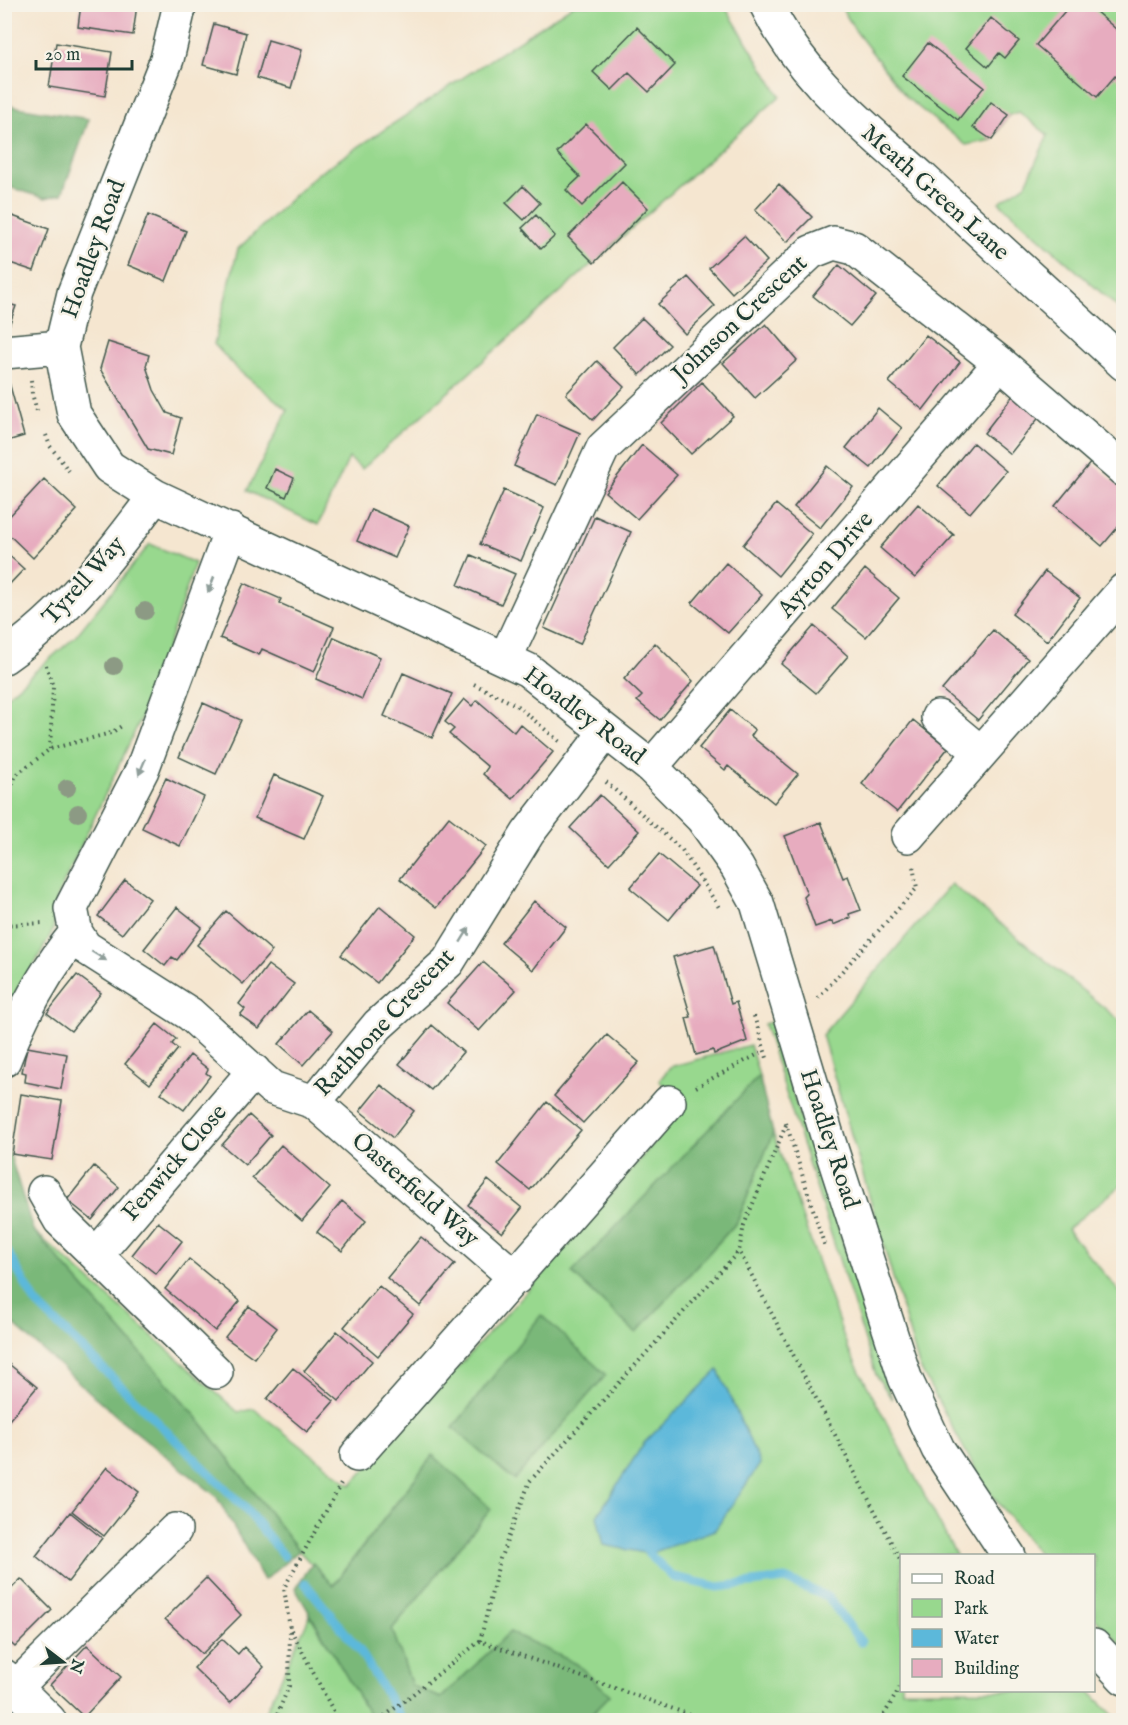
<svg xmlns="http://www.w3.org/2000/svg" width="1128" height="1725" viewBox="0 0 1128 1725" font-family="'IM FELL English',serif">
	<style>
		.green { fill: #98d88e; stroke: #5c8a61; stroke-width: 1.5 }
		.forest { fill: #7ab879; stroke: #4c7a56; stroke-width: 1.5 }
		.water { fill: #5cb8da; stroke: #3e7a87; stroke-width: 1.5 }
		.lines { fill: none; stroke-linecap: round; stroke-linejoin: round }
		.stream { stroke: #5cb8da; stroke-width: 9 }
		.building { fill: #e7acbf }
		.minor-casing { stroke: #3f564b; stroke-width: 36 }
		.path { stroke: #3f564b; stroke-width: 4; stroke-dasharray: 1.5 4.5; stroke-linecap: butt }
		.minor { stroke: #fff; stroke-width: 33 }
		.tree { fill: #8c9a84 }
		.oneway { fill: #8f9e9a }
		.labels { text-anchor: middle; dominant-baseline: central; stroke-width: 5; stroke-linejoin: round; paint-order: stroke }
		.street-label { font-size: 24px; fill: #1f3d34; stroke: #f7f3e8 }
	</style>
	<rect width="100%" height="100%" fill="#f7f3e8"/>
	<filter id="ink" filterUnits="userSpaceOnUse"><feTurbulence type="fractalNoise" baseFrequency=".0167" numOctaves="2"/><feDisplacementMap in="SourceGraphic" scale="12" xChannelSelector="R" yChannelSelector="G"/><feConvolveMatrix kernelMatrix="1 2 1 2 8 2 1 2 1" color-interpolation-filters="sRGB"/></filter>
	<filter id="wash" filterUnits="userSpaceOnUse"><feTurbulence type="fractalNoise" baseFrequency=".008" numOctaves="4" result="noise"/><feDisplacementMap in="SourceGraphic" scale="24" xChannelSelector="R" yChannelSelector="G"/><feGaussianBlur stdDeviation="1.35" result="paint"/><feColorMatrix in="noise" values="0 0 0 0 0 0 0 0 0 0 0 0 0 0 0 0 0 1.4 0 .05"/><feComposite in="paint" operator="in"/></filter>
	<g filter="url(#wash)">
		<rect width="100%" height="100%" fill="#f5e6d0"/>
		<!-- green -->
		<path class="green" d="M573,5h151l56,91 -418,373 -13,-11 -31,67 -71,-34 41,-81 -50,-40 -24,-26 24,-95 79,-75z
			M840,5h283v307l-124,-110 27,-18 22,-49 -29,-23 -10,3 -17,25 -26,5 -59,-47 -52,-68z
			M150,544l45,19 -44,134 -94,200 -4,33 -48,89v-316l2,-7 68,-59z
			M951,884l172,139v161l-56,45 56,67v350l-29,-29v-61l-55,-1 -55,-70 -65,-119 -97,-331z
			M771,1022l36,118 27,28 8,25 -6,28 56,178 -16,-24 -112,-351z
			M750,1045l9,31 -186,198 63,59 101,-111 36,-89 75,216 108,206 -54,1v134l187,1 29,29h-532l24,-25 -100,-63 -69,66 -29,-12 -20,-57 99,-120 -58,-54 -101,131 -33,-35 -103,-135 -163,-186 205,182 16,-3 97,76 208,-229 127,-152 -27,-23 11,-14z
			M310,1615l63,105h-111z"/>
		<!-- forest -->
		<path class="forest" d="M5,105l84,14 -27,75 -17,4 -40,-12z
			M759,1076l14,57 -36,89 -101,111 -64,-60z
			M5,1139l28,91 163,186 103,135 -35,29 -48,-84 -96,-77 -115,-102z
			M541,1315l65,60 -92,105 -61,-52z
			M433,1455l58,54 -99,120 20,57 29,12 69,-66 67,32 33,31 -24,25h-214l-77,-132 18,-25 20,23z"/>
		<!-- water -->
		<path class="water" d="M718,1370l42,94 -45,66 -66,24 -45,-9 -7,-29 47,-73z"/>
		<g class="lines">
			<!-- stream -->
			<path class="stream" d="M4,1246l32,57 209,205 39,48
				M649,1554l24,23 45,10 67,-8 43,18 33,45
				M305,1583l55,68 42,69"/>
		</g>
		<g id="blocks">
			<!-- building -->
			<path class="building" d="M81,4h56l-4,31 -55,-8z
				M1071,4h16l37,32v47l-9,-7 -18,21 -61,-52z
				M991,18l28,23 -14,17 -6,-5 -11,14 -22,-19z
				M214,24l32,9 -10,41 -33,-9z
				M637,27l38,38 -26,27 -20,-19 -17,17 -19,-18z
				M268,40l34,10 -11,38 -34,-10z
				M56,43l56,9 -7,44 -56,-9z
				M928,43l56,44 -26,33 -56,-44z
				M991,102l18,13 -17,25 -19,-13z
				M586,124l39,39 -43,43 -16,-16 14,-13 -23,-24z
				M622,182l26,26 -54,55 -26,-26z
				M779,184l33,33 -25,25 -32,-32z
				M523,186l17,17 -16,17 -18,-17z
				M4,213l45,16 -15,42 -30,-10z
				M148,215l38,16 -20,50 -38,-16z
				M536,215l19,21 -14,13 -19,-21z
				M744,236l23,25 -35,32 -23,-25z
				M839,265l37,31 -26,30 -37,-30z
				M688,277l27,29 -30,28 -27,-30z
				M4,303l12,3 -10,28h-2z
				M642,318l28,27 -30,30 -27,-28z
				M766,324l31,36 -42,38 -32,-35z
				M926,335l34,27 -37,48 -34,-28z
				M108,342l41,13 -3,11 8,24 13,23 14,5 -10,37 -23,-6 -48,-80z
				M597,361l27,26 -31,33 -27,-26z
				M7,375l17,61 -20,6v-66z
				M702,382l31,34 -42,38 -30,-31z
				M1014,394l27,21 -31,39 -26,-21z
				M878,408l24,20 -31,40 -25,-20z
				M537,414l43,19 -23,52 -43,-19z
				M973,443l33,28 -36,42 -32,-27z
				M642,445l35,30 -40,44 -32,-27z
				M1091,462l33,28v30l-22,26 -47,-40z
				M827,466l26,21 -33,41 -26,-21z
				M275,469l19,9 -8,19 -19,-9z
				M44,479l33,31 -44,48 -28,-27v-10z
				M504,490l40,18 -23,53 -41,-17z
				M776,504l36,30 -34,42 -35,-31z
				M918,504l36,31 -39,43 -35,-30z
				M371,509l38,17 -14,32 -38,-17z
				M595,516l36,16 -51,112 -36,-16z
				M4,551l20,18 -20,21z
				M471,555l44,19 -14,30 -43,-19z
				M726,563l36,32 -34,38 -36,-30z
				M865,569l34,29 -33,39 -34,-28z
				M1045,571l35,27 -33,43 -35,-27z
				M244,583l37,16 -2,4 55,24 -20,45 -52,-23 -3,6 -39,-17z
				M814,626l34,30 -32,37 -35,-29z
				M993,630l35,29 -50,61 -36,-30z
				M334,637l46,20 -18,42 -46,-20z
				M655,643l38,38 -33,39 -23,-19 5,-5 -18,-17z
				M403,673l49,21 -20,44 -48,-22z
				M464,699l8,7 5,-6 37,32 6,-8 33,28 -40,47 -30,-25 5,-7 -39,-33 5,-5 -9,-7z
				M203,703l38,17 -25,54 -37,-17z
				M730,710l25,20 -4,6 47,38 -24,29 -46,-37 -3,4 -26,-22z
				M913,720l35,28 -51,64 -35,-28z
				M274,775l49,21 -19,43 -49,-21z
				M166,778l38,19 -24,49 -38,-18z
				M600,795l39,36 -30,33 -39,-36z
				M449,817l37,29 -50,62 -36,-29z
				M821,822l22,56 5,-2 13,34 -12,4 1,4 -17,7 -1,-4 -17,6 -11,-30 3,-3 -22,-58z
				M659,854l38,32 -28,34 -39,-32z
				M125,880l25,19 -28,35 -24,-18z
				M534,901l32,26 -33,43 -32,-27z
				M380,906l35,29 -38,48 -36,-28z
				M177,907l25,20 -25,33 -5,-3 -7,9 -21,-17z
				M226,911l46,40 -29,33 -46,-39z
				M714,945l17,59 5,-2 11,39 -33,13 -1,-4 -17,5 -10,-37 5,-1 -18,-60z
				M483,962l33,28 -37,41 -32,-28z
				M268,965l26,19 -35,45 -19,-14 5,-6 -6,-5z
				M77,975l24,18 -30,38 -24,-18z
				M308,1010l25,21 -30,34 -24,-21z
				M157,1024l19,15 -4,5 6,5 -28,35 -25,-20z
				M432,1025l31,27 -32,38 -32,-26z
				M607,1035l32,27 -56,61 -29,-27z
				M27,1047l40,7 -6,35 -36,-7 1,-9 -4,-1z
				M190,1055l18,14 -2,4 4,3 -26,34 -23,-17z
				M381,1085l33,26 -21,27 -33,-27z
				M21,1094l41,7 -10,59 -40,-6z
				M547,1102l34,28 -51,60 -32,-26z
				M249,1115l22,20 -26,30 -23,-20z
				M281,1145l49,43 -28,33 -50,-43z
				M94,1166l25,21 -27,33 -25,-20z
				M488,1180l34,28 -20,25 -34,-28z
				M342,1201l24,20 -24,30 -25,-19z
				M158,1222l24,19 -26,33 -24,-19z
				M421,1237l34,27 -35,42 -33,-28z
				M189,1259l51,42 -25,30 -50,-42z
				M379,1286l34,28 -35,42 -34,-29z
				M249,1306l28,22 -23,30 -29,-21z
				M337,1331l35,30 -33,40 -35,-30z
				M4,1360l33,27 -33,39z
				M293,1368l41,33 -27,31 -40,-33z
				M107,1467l32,25 -35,44 -32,-25z
				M70,1512l32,26 -34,44 -32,-26z
				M206,1578l35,37 -39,39 -37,-35z
				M21,1579l31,31 -37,37 -11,-10v-41z
				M222,1639l16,15 6,-7 20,20 -34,36 -36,-35z
				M87,1645l34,32 -37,40 -34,-32z"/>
		</g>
	</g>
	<g filter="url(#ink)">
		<use href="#blocks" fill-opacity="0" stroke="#3f564b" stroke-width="1.5"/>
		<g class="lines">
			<defs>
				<path id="minor" d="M180,4l-13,55 -93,234 -13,54 13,67 35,53 46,29 373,174 123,97 51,51 35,49 20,36 72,239 76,236 33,71 71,107
					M766,4c35,74 99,122 157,175 67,62 134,124 201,185
					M4,352l57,-5
					M231,530l-89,240 -71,138 5,25 9,14 105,67 82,74 42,14 64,-77 70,-63 80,-129 77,-100
					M4,657c62,-42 107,-102 151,-161
					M505,659l98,-211 208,-196 23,-9 20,5 146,115 124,107
					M938,717l42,35
					M651,767l349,-404
					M908,836l216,-246
					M4,1060c18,-47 40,-88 72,-127
					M314,1102l202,176
					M44,1192l16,28 36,35
					M216,1372l-120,-117 158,-184
					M357,1455l312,-353
					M1094,1646l30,32
					M4,1676l45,44
					M16,1687l159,-157"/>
			</defs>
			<!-- minor casing -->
			<use href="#minor" class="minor-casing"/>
			<!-- path -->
			<path class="path" d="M31,380l1,14 5,17
				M46,435l4,11 19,25
				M46,665l7,22 -3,62
				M474,684l42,21 44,37
				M606,782l76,68 38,59
				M4,807l12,-32 34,-26 61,-16 12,-8
				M4,925l39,-2
				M818,998l99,-110 -4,-22
				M754,1016l13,42
				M696,1087l68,-36
				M786,1123l39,124
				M786,1125l-42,100 -5,26 163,312
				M291,1630l47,90
				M480,1641l20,-82 30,-78 209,-230
				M275,1720l14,-34 1,-57 -6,-41 58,-106
				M380,1720l100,-79 225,79
				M881,1720l21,-36"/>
			<!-- minor -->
			<use href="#minor" class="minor"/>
		</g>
		<!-- trees -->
		<g class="tree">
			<circle cx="145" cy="611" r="9"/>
			<circle cx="114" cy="666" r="9"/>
			<circle cx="67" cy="788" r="9"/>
			<circle cx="78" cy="813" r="9"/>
		</g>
		<!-- one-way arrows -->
		<defs><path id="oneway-solid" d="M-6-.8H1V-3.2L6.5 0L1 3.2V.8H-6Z" transform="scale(1.5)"/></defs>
		<g class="oneway">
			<use href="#oneway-solid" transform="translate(211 585) rotate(111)"/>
			<use href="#oneway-solid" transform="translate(142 767) rotate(113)"/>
			<use href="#oneway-solid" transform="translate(465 935) rotate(-58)"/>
			<use href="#oneway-solid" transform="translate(99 956) rotate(32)"/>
		</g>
	</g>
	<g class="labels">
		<!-- street labels -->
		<g class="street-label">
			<text transform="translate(935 193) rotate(42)">Meath Green Lane</text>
			<text transform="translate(94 249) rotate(-70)">Hoadley Road</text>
			<text transform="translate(740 319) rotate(-43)">Johnson Crescent</text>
			<text transform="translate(826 565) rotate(-49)">Ayrton Drive</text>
			<text transform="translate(84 581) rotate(-48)">Tyrell Way</text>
			<text transform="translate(584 716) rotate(37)">Hoadley Road</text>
			<text transform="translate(385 1023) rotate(-47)">Rathbone Crescent</text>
			<text transform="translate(829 1139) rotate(72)">Hoadley Road</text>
			<text transform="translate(175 1163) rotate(-49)">Fenwick Close</text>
			<text transform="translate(415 1190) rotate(41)">Oasterfield Way</text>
		</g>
	</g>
	<!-- margin -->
	<rect width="1128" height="1725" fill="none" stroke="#f7f3e8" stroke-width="24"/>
	<!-- legend -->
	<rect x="900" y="1554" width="195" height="138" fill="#f7f3e8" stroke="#a1aaa0" stroke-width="1.5"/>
	<rect x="912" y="1574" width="30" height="9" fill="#ffffff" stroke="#a1aaa0" stroke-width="1.5"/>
	<text x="954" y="1584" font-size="18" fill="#1f3d34">Road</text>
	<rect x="912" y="1599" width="30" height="18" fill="#98d88e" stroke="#a1aaa0" stroke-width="1.5"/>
	<text x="954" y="1614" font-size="18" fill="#1f3d34">Park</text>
	<rect x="912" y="1629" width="30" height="18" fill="#5cb8da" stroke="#a1aaa0" stroke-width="1.5"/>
	<text x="954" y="1644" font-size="18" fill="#1f3d34">Water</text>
	<rect x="912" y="1659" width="30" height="18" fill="#e7acbf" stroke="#a1aaa0" stroke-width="1.5"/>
	<text x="954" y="1674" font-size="18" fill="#1f3d34">Building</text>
	<!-- north arrow -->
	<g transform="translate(63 1662) rotate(107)" stroke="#f7f3e8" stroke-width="4.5" paint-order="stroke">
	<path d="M0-4.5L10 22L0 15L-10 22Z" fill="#1f3d34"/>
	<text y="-9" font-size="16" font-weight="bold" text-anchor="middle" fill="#1f3d34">N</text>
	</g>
	<!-- scale -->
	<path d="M36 60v9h96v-9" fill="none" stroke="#1f3d34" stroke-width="3"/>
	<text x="45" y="60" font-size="18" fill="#1f3d34" stroke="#f7f3e8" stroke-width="4.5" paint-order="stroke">20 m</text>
</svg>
